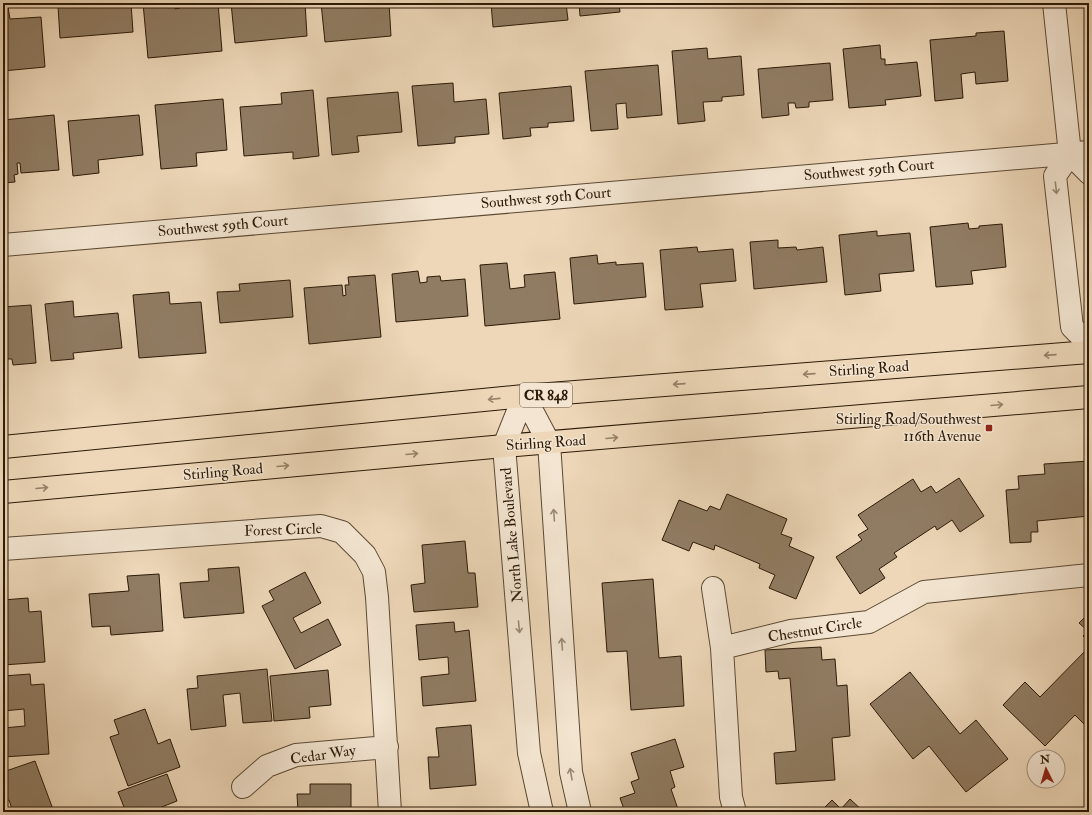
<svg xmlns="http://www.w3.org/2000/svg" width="1092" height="815" viewBox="0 0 1092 815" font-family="'IM FELL Double Pica',serif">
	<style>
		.building { fill: #907c63; stroke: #2c1a07 }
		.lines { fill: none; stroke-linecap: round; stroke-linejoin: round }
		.minor-casing { stroke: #5c4933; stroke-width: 24 }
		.major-casing { stroke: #2c1a07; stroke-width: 24 }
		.minor { stroke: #f3e5d1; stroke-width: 22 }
		.major { stroke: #edd7b8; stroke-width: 22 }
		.oneway { stroke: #998a76 }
		.oneway2 { stroke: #968268 }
		.poi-dot { fill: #8f2418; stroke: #f3e5d1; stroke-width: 1.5 }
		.labels { text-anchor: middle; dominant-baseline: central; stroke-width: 3; stroke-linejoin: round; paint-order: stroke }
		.shield { fill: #f3e5d1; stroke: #685744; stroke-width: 1 }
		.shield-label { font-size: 14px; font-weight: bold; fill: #2c1a07 }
		.street-label { font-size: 15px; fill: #2c1a07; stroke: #f3e5d1 }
		.poi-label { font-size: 15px; fill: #2c1a07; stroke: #f3e5d1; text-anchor: end }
	</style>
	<rect width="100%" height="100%" fill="#edd7b8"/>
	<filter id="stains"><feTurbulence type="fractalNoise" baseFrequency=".005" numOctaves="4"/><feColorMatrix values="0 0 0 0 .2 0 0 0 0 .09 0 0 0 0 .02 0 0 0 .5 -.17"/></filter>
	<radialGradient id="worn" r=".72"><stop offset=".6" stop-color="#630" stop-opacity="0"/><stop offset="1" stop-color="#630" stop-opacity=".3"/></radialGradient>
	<!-- building -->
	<path class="building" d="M98,3h33l2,29 -73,6 -2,-32z
		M143,3h31l1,6 5,-1v-5h38l4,48 -74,7z
		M231,3h74l2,33 -72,7z
		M321,3h68l2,33 -66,6z
		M404,3h53l-53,4z
		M491,3h75l2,17 -75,7z
		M579,3h40l1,9 -40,4z
		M8,7l2,12 31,-2 4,50 -42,4v-63z
		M1004,31l4,50 -32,3 -1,-12 -14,2 2,24 -28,3 -5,-61 46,-4v-3z
		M880,45l1,14h4v6l32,-3 4,34 -36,4 1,5 -37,3 -6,-59z
		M707,48l1,11 33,-3 3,39 -22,2v4l-19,1 2,19 -27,3 -6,-73z
		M830,63l3,37 -24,2v5l-13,1 -1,-5h-7l1,12 -27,3 -4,-49z
		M658,65l4,50 -35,3 -1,-15 -10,1 2,25 -27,2 -6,-60z
		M453,83l1,19 32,-3 3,35 -34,3v6l-37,3 -6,-60z
		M571,86l3,35 -26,2v4l-18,1 1,8 -28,3 -4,-46z
		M313,90l6,66 -26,3v-7l-49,4 -4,-49 42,-3 -1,-11z
		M398,92l4,40 -45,4 2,16 -27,3 -5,-57z
		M223,99l4,51 -31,3 1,13 -36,3 -6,-64z
		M54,115l5,55 -38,3 -1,-10h-3l1,11 -4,1 1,7 -12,1v-63z
		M139,115l4,40 -45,5 1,13 -26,3 -5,-55z
		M968,223l1,6 10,-1v-2l23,-2 4,43 -35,4 2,13 -37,3 -6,-60z
		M877,231v5l33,-3 4,38 -35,3 2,17 -36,4 -6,-60z
		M778,240v8l18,-1 1,3 26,-3 4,35 -73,7 -4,-47z
		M697,247l1,5 35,-3 3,32 -36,3 3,23 -38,3 -5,-60z
		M597,255l1,9 18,-2v3l27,-2 3,34 -72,7 -4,-46z
		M507,263l3,26 15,-2 -1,-12 31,-3 5,47 -75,7 -5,-61z
		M418,271l2,12 7,-1v-5l13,-1 1,5 24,-2 3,37 -72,6 -4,-48z
		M375,275l6,62 -72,7 -5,-56 38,-3 1,11 3,-1 -1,-10h4l-1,-8z
		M290,280l3,37 -73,6 -3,-31 23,-1 -1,-7z
		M169,292l1,12 31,-2 5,51 -67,5 -6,-63z
		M73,301l1,16 44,-4 4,35 -49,5 1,6 -23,2 -6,-57z
		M31,305l5,58 -23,2 -1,-6h-9v-35l2,-1 -2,-16z
		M1089,461v55l-52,5 1,11h-7v10l-21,1 -4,-53 13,-1 -1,-13 27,-2 -1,-10z
		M959,478l25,38 -24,16 -8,-12 -15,10 -2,-4 -41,27 3,4 -18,12 6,9 -25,16 -24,-37 26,-17 -4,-5 10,-6 -10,-14 55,-36 8,13 10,-6 5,7z
		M727,494l60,25 -6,15 11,4 -3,8 25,11 -18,42 -27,-11 6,-13 -16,-7 1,-4 -45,-19 -1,5 -21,-8 -4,9 -27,-11 17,-40 28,11 3,-5 10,4z
		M465,541l3,32h7l3,34 -64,5 -3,-27 14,-2 -3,-38z
		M239,567l5,46 -60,5 -4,-35 29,-2 -1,-12z
		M305,572l16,31 -28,15 8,15 27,-14 13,26 -46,24 -33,-63 12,-6 -5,-9z
		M159,574l4,57 -52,4 -1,-9 -18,1 -3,-33 40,-3 -2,-15z
		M653,579l6,79 22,-2 3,50 -53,4 -4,-59 -20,1 -5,-69z
		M28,598l1,14 12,-1 4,51 -42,3v-65z
		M1089,613v29l-6,-6 5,-5 -9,-8z
		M454,622l1,10 14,-2 7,71 -53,5 -2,-29 28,-3 -1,-17 -29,3 -3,-35z
		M821,647l1,13 13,-1 2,27 10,-1 3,51 -18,2 3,42 -59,4 -2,-31 22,-2 -6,-73 -11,1 -1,-8 -12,1 -1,-22z
		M1089,647v79l-1,2 -13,-13 -30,31 -42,-41 22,-23 15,15z
		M267,669l5,52 -29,2 -3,-30 -17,2 3,31 -35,4 -4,-41 11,-1 -1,-12z
		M328,670l3,35 -22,2 1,11 -36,3 -4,-45z
		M910,672l50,62 16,-14 32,39 -42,33 -37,-46 -16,13 -43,-55z
		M30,674l1,11 13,-1 5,70 -46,3v-29l22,-2 -1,-17 -21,2v-35z
		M145,709l13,35 12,-5 10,28 -52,19 -18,-49 9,-3 -5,-14z
		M471,725l5,60 -46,4 -2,-32h11l-3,-29z
		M675,739l9,28 -14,4 5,16 -4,2 8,23h-54l-5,-14 15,-5 -4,-11 8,-3 -8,-26z
		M35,761l19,51h-41l-4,-12 -6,2v-30z
		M167,774l10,27 -28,11h-23l-8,-20z
		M310,784h41v28h-53l-1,-18h13z
		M850,799l14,13h-44l12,-12 9,9z"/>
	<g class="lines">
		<defs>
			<path id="minor" d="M1054,3l16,151 -15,22 17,151 17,17
				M1070,154l19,19
				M3,245l1086,-93
				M524,396l25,47 22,329 9,40
				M524,396l-20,50 25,307 13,59
				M3,549l318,-23 21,6 23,23 9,17 3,25 13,215
				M713,588l9,60 9,149 4,15
				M722,648l69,-17 78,-9 55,-30 165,-17
				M243,787l24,-21 29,-11 91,-8"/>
			<path id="major" d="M3,447l521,-51 565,-44
				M3,492l501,-46 585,-49"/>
		</defs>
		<!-- minor casing -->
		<use href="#minor" class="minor-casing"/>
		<!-- major casing -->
		<use href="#major" class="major-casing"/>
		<!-- minor -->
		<use href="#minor" class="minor"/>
		<!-- major -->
		<use href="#major" class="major"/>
	</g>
	<!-- one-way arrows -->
	<defs><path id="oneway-shaft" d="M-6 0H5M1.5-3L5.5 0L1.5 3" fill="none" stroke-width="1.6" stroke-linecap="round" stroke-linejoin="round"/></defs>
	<g class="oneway">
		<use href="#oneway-shaft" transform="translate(1056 188) rotate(83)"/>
		<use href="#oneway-shaft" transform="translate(554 515) rotate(-94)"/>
		<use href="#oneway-shaft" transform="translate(519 627) rotate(85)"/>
		<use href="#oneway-shaft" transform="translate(562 644) rotate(-94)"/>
		<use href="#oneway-shaft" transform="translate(571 774) rotate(-100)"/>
	</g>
	<g class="oneway2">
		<use href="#oneway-shaft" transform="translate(1050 355) rotate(176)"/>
		<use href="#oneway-shaft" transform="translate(809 374) rotate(176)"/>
		<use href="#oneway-shaft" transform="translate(679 384) rotate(176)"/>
		<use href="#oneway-shaft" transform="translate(494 399) rotate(174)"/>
		<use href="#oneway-shaft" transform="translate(997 405) rotate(-5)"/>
		<use href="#oneway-shaft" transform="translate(612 438) rotate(-5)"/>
		<use href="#oneway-shaft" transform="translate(412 454) rotate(-5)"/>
		<use href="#oneway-shaft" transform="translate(283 466) rotate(-5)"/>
		<use href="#oneway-shaft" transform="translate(42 488) rotate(-5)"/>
	</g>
	<!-- markers -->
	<rect class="poi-dot" x="985" y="424" width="8" height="8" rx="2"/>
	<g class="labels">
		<!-- shield labels -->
		<rect class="shield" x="520" y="383" width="52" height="24" rx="3"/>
		<g class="shield-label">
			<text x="546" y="395">CR 848</text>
		</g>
		<!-- street labels -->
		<g class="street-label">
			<text transform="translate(869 170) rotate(-5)">Southwest 59th Court</text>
			<text transform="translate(546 198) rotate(-5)">Southwest 59th Court</text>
			<text transform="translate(223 226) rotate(-5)">Southwest 59th Court</text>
			<text transform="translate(869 369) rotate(-4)">Stirling Road</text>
			<text transform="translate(546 443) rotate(-4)">Stirling Road</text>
			<text transform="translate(223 472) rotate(-5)">Stirling Road</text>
			<text transform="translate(283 530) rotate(-2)">Forest Circle</text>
			<text transform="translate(512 535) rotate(-95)">North Lake Boulevard</text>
			<text transform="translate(815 630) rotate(-9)">Chestnut Circle</text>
			<text transform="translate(323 755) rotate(-8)">Cedar Way</text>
		</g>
		<!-- poi labels -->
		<g class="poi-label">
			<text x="981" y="419">Stirling Road/Southwest<tspan x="981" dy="17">116th Avenue</tspan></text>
		</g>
	</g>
	<!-- margin -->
	<rect width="1092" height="815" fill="none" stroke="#edd7b8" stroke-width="16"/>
	<rect x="4" y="4" width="1084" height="807" fill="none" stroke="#2c1a07" stroke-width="2"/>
	<rect x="8" y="8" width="1076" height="799" fill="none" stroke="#2c1a07"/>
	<!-- north arrow -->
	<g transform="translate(1046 769) rotate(355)"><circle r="19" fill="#f3e5d1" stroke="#a39480"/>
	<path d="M0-3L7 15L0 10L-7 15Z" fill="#8f2418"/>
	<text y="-6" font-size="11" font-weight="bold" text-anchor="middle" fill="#2c1a07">N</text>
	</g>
	<rect width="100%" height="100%" filter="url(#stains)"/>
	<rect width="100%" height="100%" fill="url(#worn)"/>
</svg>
